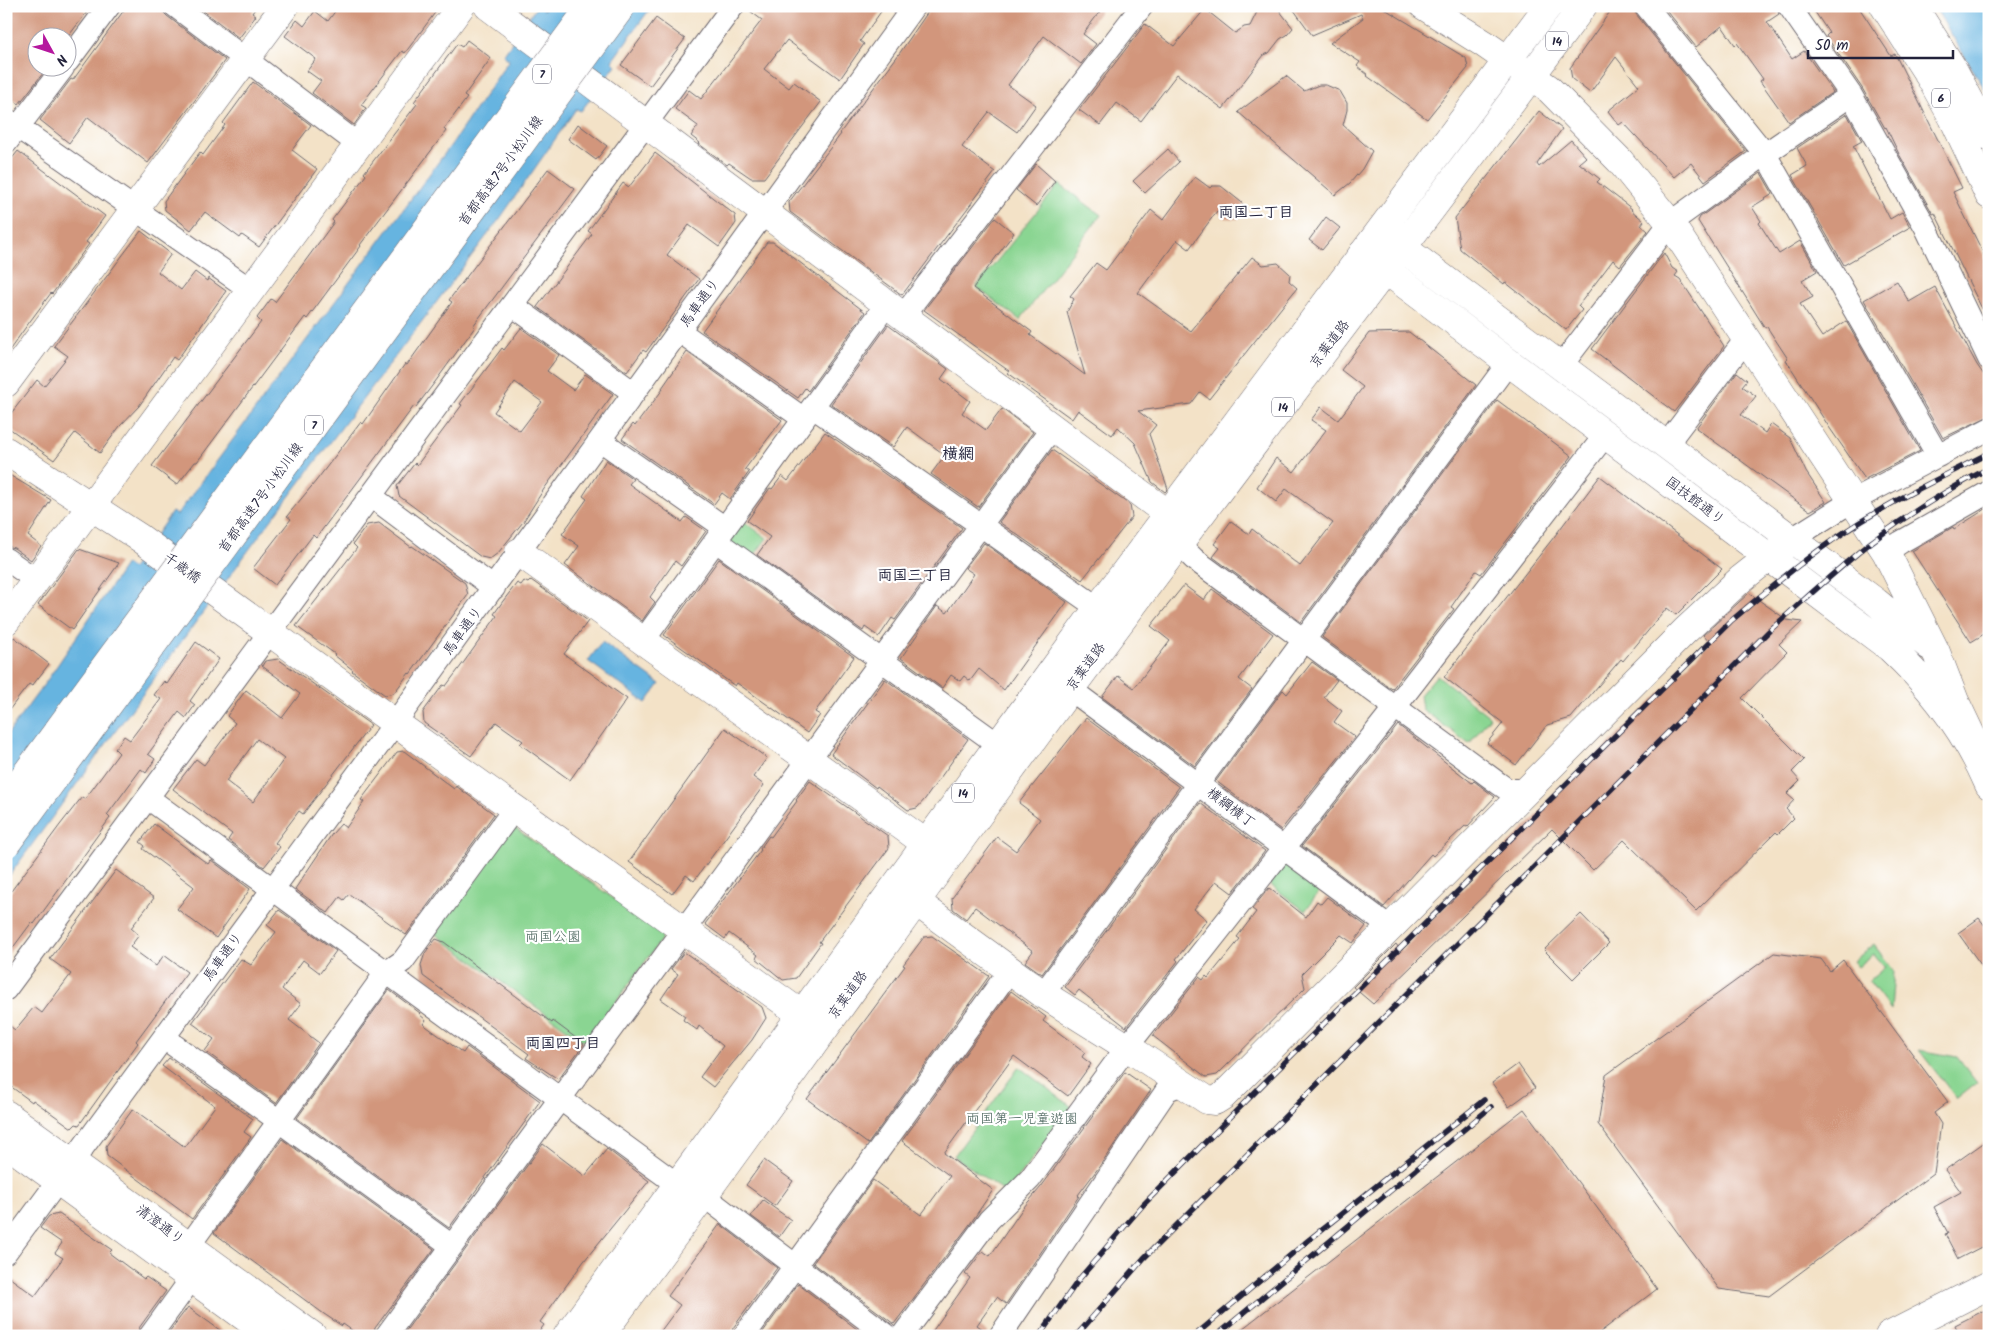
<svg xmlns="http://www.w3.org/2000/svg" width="1995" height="1342" viewBox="0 0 1995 1342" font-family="Kalam,'Klee One',sans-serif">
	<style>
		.green { fill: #8ad592; stroke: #567c66 }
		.water { fill: #66b4e0; stroke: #446b8e }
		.building { fill: #d2967b; fill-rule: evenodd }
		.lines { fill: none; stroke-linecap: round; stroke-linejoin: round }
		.minor-casing { stroke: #6b656c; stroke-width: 24 }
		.tertiary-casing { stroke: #6b656c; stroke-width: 29 }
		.secondary-casing { stroke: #6b656c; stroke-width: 29 }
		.trunk-casing { stroke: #6b656c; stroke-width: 29 }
		.motorway-casing { stroke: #6b656c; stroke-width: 29 }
		.minor { stroke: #fff; stroke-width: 22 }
		.tertiary { stroke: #fff; stroke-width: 28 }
		.secondary { stroke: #fff; stroke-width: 28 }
		.trunk { stroke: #fff; stroke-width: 28 }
		.motorway { stroke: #fff; stroke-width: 28 }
		.rail-casing { stroke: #22223b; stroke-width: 5.5 }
		.rail { stroke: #fff; stroke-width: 4; stroke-dasharray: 11; stroke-linecap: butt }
		.motorway-bridge-casing { stroke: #6b656c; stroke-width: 29; stroke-linecap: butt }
		.motorway-bridge { stroke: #fff; stroke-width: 28 }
		.labels { text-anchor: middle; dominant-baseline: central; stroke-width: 4.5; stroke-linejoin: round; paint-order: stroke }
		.shield { fill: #fff; stroke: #646476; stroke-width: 1 }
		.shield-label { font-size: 12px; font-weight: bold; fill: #22223b }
		.street-label { font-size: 14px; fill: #22223b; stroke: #fff }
		.park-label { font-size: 14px; fill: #466159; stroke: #fff }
		.neighbourhood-label { font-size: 15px; font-weight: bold; fill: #22223b; stroke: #fff }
		.quarter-label { font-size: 16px; font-weight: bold; fill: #22223b; stroke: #fff }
	</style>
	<rect width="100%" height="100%" fill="#fff"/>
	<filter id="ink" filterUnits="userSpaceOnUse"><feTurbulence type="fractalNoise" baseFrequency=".02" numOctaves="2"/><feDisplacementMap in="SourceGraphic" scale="10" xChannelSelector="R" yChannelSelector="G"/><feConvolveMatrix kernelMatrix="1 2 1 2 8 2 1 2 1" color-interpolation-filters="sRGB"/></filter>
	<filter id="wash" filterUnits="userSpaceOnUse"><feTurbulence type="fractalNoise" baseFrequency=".0096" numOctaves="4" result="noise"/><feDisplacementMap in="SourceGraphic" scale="20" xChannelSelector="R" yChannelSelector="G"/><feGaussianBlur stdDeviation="1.12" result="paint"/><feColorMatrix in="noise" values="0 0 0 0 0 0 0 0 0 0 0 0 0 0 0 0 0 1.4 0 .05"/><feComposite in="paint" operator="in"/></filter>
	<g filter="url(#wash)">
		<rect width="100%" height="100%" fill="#f3e2c7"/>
		<!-- green -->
		<path class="green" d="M1059,184l42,31 -81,105 -44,-33z
			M743,521l24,17 -16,22 -24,-18z
			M1437,675l53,42 -21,27 -47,-35 -2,-14z
			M511,825l152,109 -2,6 -75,103 -151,-109z
			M1289,856l36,28 -20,27 -37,-28z
			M1874,945l20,26 -3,39 -22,-29 16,-14 -11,-13 -16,13 -5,-6z
			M1919,1050l38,7 20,26 -20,16z
			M1019,1067l53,40 -66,86 -52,-37z"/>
		<!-- water -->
		<path class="water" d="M537,6l7,4 3,-4h105l-40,55 4,4 -35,46 -5,-2 -75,108 -247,326 -248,337v-144l42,-57 78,-115 6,5 40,-57 5,3 274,-370 58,-85 -6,-5z
			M1934,6h55v90z
			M602,642l58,42 -14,19 -58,-42z"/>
		<g id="blocks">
			<!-- building -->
			<path class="building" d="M6,6h73l8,6 -20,26h-29v30h9l-28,36 -13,-9z
				M127,6h35l1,6 4,4 58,44 -77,103 -60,-46 -19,26 -29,-23 31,-41 2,1z
				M197,6h60l-5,7 4,3 -17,22z
				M339,6h101l-35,47 -3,-2 -41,54 5,3 -12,17 -42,-32 9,-12 -14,-10 9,-12 -31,-23 12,-16 7,6 11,-15 13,10z
				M746,6h139l-25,35 4,3 -24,35 -53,-39 -23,29 25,19 5,-6 27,20 -57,76h-13l-22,-15 -2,2 -28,-21 1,-1 -9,-7 7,-10 -23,-17 14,-19 12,9 61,-79 -16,-12z
				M932,6h172l-21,28 13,10 -15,20 -37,-28 -36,49 28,20 -19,27 -28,-20 -27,35 33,25 -93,123 -112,-83 -1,-10 52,-68 -1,-1 59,-79z
				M1260,6h16l17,22 -6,7 -7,4 -11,14 -5,2 -41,54 -46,-35 -36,47 -24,-18 -17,22 -21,-15 66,-86 29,22 31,-37 30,24 9,-6 6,-1z
				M1291,6h89l86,52 2,10 -41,51 -60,-43 1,-1 -11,-9 3,-4 -30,-19 33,-25 -2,-4 -49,21z
				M1614,6h19l3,8 110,137 -41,30 -14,-18 -17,14 -51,-55 -4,3 -11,-14 31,-25 -23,-29 -26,36 -18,-14 -2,-11z
				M1663,6h113l3,8 -12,8 25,37 12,-8 29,41 -44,30 -29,-41 3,-2 -26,-36 -2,2 -13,-19 -26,21z
				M1811,6h47l33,50 4,-2 67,134 -9,4 36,73v58l-54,-110 -2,1 -34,-60 -13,-27 -1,1 -23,-40 -36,-52 3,-3z
				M656,18l29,21 -35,47 -29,-21z
				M467,40l24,18 -27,38 3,2 -23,31 2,2 -86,114 1,1 -54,73 -2,-2 -108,145h-2l-18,23 -25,-19 109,-144 -4,-4 14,-19 4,3 59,-80 -2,-2 34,-45 -2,-2 53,-69 -3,-2 43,-58 5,3z
				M1286,76l18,15 15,-6h7l14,6 7,12v7l-4,15 29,26 -10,18 -12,14 -15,12 -97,-83z
				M253,82l58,43 -19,25 25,19 -58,78 -17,-12 -2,3 -35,-26 -14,18 -26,-20 -1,-9 36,-49 3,3 22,-30 -2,-2z
				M1539,111l23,18 -25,35 2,3 32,-27 15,17 -7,6 21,16 -3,3 35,27 -1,1 13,11 -3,4 7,6 -28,35 -7,-6 -35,46 4,4 -16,20 -61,-48 -1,2 -44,-35 -5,-31z
				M1847,114l15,27 -9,5 37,73 12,-7 8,15 -66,38 -52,-90 15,-9 -10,-18z
				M578,124l29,22 -11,14 -28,-21z
				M1168,149l11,13 -34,31 -12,-12z
				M18,151l87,65 -19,26 3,2 -37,50 -1,-1 -23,31 -22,31v-189z
				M655,153l80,62 1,8 -17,24 -30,-22 -22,30 32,24 -53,73 -3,-2 -16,22 -90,-65 55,-73 -4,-3 35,-48 6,4z
				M1036,164l19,17 -19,25 -20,-16z
				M548,169l27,20 -102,137 2,1 -40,55 -19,25 -2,-1 -98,132 -3,-3 -38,50 -22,-17 38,-49 -4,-3 29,-35 45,-59 2,2 42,-60 2,1 45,-63 -3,-2z
				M1761,173l12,21 -21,13 9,14 -2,2 20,31 21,-13 17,30 -15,9 11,17 -13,7 22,33 24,-16 74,130 -55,28 -36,-52 -43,-67 2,-1 -21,-32 -2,1 -67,-107 2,-4z
				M1195,177l15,11 2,-2h9l20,16 4,6 -1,8 -7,3 -12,-1 -8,-7 -28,38 -12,-9 -39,53 53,38 61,-74 11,8 15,-2 12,11 -1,7 8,7 -88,111 -9,-7 -9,12 -53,7 18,14 -7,9 19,55 -3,3 -13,-10 -17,-39 -17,-16 -6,8 -34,-25 -6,9 -64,-46 1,-2 -85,-61 71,-92 19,15 -41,55 59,44 -2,3 55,40 -18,-63 7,-13 -4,-3 26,-33 10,7 45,-60 12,10z
				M1326,217l14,11 -18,22 -13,-10z
				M141,231l30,23 -13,18 23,18 14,-18 12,9 1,-3 18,13 -49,69 -4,-3 -34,49 -19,20 -20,27 -25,-20 -21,27 -48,-34v-6l31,-40 7,6 24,-30 -14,-10z
				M767,242h6l92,70 -57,79 -3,-3 -7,10 -96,-67z
				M1664,253l8,15 6,4 -3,4 5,3 44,67 -50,66 -82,-63z
				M1897,281l12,21 26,-15 42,78 12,17v34l-46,22 -79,-138z
				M888,325l60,44 -7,10 29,22 -8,12 24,17 16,-21 31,23 -55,75 -47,-33 14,-19 -38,-28 -14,20 -62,-43z
				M521,328l38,27 -12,16 26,19 12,-16 28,20 -69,95 -21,33 -25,31 -8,6 -9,-2 -82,-61 -2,-10 18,-23 2,2 45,-60 -2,-1 42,-56 2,2zM515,382l27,20 -22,29 -26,-19z
				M1409,332l67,53 -175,237 -88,-65 7,-9 -6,-4 17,-23 18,13 3,-5 48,37 33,-43 -47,-34 -10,13 -19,-15 19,-29 18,14 32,-42 -15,-10 10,-13 17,13 25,-33 -22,-17 28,-37z
				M687,352l95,68 -37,49 4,3 -19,27 -8,-6 -8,11 -92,-65 11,-15 2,2 28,-37 -1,-1z
				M1737,372l10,8 -5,6 14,10 -15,19 24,18 6,-9 19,14 16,34 20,30 -16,9 -114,-83z
				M1497,400l75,56 -91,118 -5,-3 -25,36 3,2 -62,80 -70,-52z
				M825,432l137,96 -67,92 -3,-2 -13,19 -14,-10 -2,4 -106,-76 13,-18 -23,-16 23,-33 2,1 10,-13 6,5z
				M1052,450l78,55 2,12 -50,63 -83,-58z
				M606,460l27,19 -4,5 53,38 4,-5 20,14 -25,35 -6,-5 -25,36 5,5 -13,19 -77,-56 14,-19 -17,-12 25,-35 -4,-3z
				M6,473l45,27 -23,36 13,10 -10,14 -17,-12 -8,-2z
				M1600,476l122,93 -46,46 -9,-7 -44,53 -2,-2 -50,59 -24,7 -31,40 -29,-22 16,-20 -59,-46 110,-140z
				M1989,507v124l-18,11 -59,-91 41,-24 1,2z
				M379,523l32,24 1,-1 53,37 3,12 -58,79 -1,-1 -15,20 -9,2 -33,-24 1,-1 -19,-15 1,-1 -39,-28 61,-78 -4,-4 14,-19z
				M984,543l83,59 -63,88 -25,-21 -9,12 -6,-5 -4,5 -9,-6 -9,13 -41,-30 36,-52 10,7 27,-39 -9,-6z
				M79,549l40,14 -47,67 -34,-25z
				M719,559l135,98 -39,55 5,3 -13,18 -70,-50 -2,3 -71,-51z
				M531,580l57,41 -24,33 63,45 -57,81 -50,-36 3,-3 -27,-19 -25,34 -47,-33 -1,-11 20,-27 3,1 18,-24 33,-46 -3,-2 9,-13 14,-18 4,2 3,-4 4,2z
				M1184,585l20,15 8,-11 61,45 -34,45 13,10 -57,77 -93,-69 16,-21 16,12 36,-47 -19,-15z
				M1749,593l38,27 15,2 -23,22 8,8 -45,46 62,62 -12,12 8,9 -13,13 7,6 -8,9 8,9 -16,16 -2,-2 -80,79 -72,-71 -31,30 -41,-41 -179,175 -20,-17 43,-43 5,7 309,-308 -7,-8z
				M14,637l35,27 -17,22 -3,-2 -23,30v-67z
				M196,642l23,17 -29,42 5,4 -9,13 -7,-6 -31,42 7,5 -9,14 -5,-4 -34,46 3,3 -21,29h1l-56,77 -2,-2 -26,35v-59l54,-73 22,-28 3,2 34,-46 -4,-4 9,-13 6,4 31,-41 -7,-4 10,-14 3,3z
				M278,659l93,66 -68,89 -4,-3 -24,32 5,4 -16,20 -36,-27 4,-6 -59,-45 23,-30 8,6 31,-42 -8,-7 19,-26 36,28 18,-24 -38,-28 3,-5zM257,739l27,20 -31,43 -27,-21z
				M1312,662l25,18 -13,17 18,14 -8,11 21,15 -74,93 -65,-49 67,-91 4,4z
				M885,679l83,60 -43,60 -8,9 -9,2 -31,-24 -1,2 -45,-34z
				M1086,718l93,69 -137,187 -17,-12 8,-11 -58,-44 -9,12 -13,-10 -1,-11 45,-61 19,14 24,-32 -21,-16z
				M1398,725l74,58 2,-2 21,16 -28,30 -2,-1 -32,30 -2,-2 -47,53 -82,-61z
				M725,728l42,30 -14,19 11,8 -70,96 -8,-6 -14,19 -43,-32z
				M404,751l50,38 2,-3 38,28 -88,121 -57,-41 -5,6 -4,-3 -12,16 -33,-24 37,-55 9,-10 5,4 18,-26 -3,-2 36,-48z
				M810,781l78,55 1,12 -70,94 2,1 -25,35 -13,2 -27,-22 2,-3 -29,-22 -4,6 -20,-15 56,-74 -1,-1 9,-13 2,1 26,-36 -1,-1z
				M1200,803l65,48 -33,42 -16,-12 -22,28 13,11 -31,39 2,2 -52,66 -47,-37 -4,5 -10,-8z
				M154,824l54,40 3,-4 39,29 -34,49 -39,-29 17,-22 -1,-1 -50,-37 2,-3 -5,-4z
				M116,870l38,28 -23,30 8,7 -9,12 26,19 8,-11 23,17 -51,69 2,2 -59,82 -3,-1 -4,4 -39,-28 -1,2 -26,-19v-60l9,7 19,-23 8,6 29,-39 -21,-15z
				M1269,888l37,29 11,-16 4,3 6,-7 39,29 -13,17 -12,-8 -39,39 3,14 -88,87 -11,2 -53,-41 46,-59 4,3 3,-4 2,2 32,-39 -3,-2 19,-25 -4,-3z
				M279,910l57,41 -16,22 -17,-13 -21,29 19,15 -12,16 30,23 -43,60 -71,-52 9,-12 -22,-16 49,-64 10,6 25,-33 -9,-7z
				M1581,914l28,29 -36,36 -29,-29z
				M1979,918l10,13v45l-31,-43z
				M932,936l57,40 -121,168 -61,-45 98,-133 -2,-1 21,-28z
				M436,939l8,3 108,81 1,-2 31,23 -26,35 -32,-21 3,-4 -106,-78 -2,-11 4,-12z
				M684,952l78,55 4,11 -14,22 -39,47 -13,-10 23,-31 -24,-20 -2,4 -14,-10 2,-4 -24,-17 17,-25 -7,-5z
				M1774,953l47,6 9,12 13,-11 105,142 -14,11 7,11 -7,49 -165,123 -50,-7 -121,-165 8,-49z
				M389,990l31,23 -1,1 7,6 -3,4 40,29 4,-6 73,54 -91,127 -152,-110z
				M1011,991l35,26 -3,4 42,31 -3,5 9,7 -23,32 -54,-40 -70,97 49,37 -23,34 -76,100 -81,-61 60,-83 48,35 29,-39 -48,-35z
				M169,1058l84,61 -9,13 7,5 -59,82 -85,-63 -1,-10 27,-37 52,38 30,-41 -53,-40z
				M1518,1064l17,24 -26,19 -17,-24z
				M1125,1072l26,18 -52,77 -21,28 1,1 -73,108 -9,-7 -20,28 11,8 -1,3h-58l41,-58 -5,-4 18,-23 7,5 33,-48 18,-21z
				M1524,1109l133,180 -62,47h-362z
				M282,1139l152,110 -59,79 -2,8h-13l-17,-12 -1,2 -18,-12 -110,-81z
				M1989,1139v104l-31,16 -13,-25 3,-1 -14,-26 27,-15 -16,-22z
				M543,1144l42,32 22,-27 42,32 -65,80 -44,61 4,3 -8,11h-134z
				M764,1160l29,21 -18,25 -29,-21z
				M763,1200l28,20 -12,17 -28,-21z
				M59,1214l53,36 -3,3 35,26 2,-2 20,14 -27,37 -2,8h-131v-61l29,21 28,-38 -8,-5 7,-10 -22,-15 9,-12z
				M720,1224l57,44 -44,60 -2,8h-74l23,-31 -12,-9z
				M798,1284l68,52h-106z
				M188,1307l40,29h-62z
				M1989,1308v28h-29l-5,-11z"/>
		</g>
	</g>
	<g filter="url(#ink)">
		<use href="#blocks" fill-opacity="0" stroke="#6b656c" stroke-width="1"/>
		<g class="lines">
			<defs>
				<path id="minor" d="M175,6l184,139
					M1646,6l119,148 173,302
					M1789,6l62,89 74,131 64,133
					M68,61l41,-55
					M6,119l245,171
					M6,143l57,-75
					M512,305l122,88
					M903,316l239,-310
					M679,331l125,88
					M1561,366l109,-143 95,-69 86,-59
					M813,407l285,201
					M600,440l125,88
					M1666,445l80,-106
					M371,496l123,92
					M1792,539l60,-38 137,-72
					M716,541l283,204
					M1178,543l16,16 304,224 10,7h19
					M1886,552l15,-10 88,-50
					M6,559l30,21
					M643,641l244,-337
					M1070,689l321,239
					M148,798l530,387
					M6,989l727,-983
					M1043,994l466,-632
					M164,1038l288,208
					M704,1196l184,140
					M188,1247l192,-266 7,-9 16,-11 111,-152
					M6,1252l389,-529 519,-717
					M150,1336l42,-58
					M386,1336l666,-908
					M744,1336l266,-366
					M902,1336l87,-116 41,-41 97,-132 258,-327 221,-286
					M1000,1336l167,-246 15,-6"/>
				<path id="tertiary" d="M488,6l680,508
					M1424,6l59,37 65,45 72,73 50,62 216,329 50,100 19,49 20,42 3,17
					M1383,233l493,369 53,44
					M1363,253l527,395c42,39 76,84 99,137
					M6,383l279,-377
					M6,451l134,87 255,185 406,291
					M519,552l426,305
					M6,621l455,-615
					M897,888l146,106 84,53 80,53 8,1 8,-5 462,-465 56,-52 51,-40
					M1889,1336l100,-51"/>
				<path id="secondary" d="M6,1114l307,222
					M6,1143l265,193"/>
				<path id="trunk" d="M567,1336l531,-728 450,-602
					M600,1336c161,-215 315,-436 474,-652 168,-227 341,-450 509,-678"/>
				<path id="motorway" d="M1884,6l47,73 22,39 36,77
					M1913,6l39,61 37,69"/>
			</defs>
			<!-- minor casing -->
			<use href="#minor" class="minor-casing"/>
			<!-- tertiary casing -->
			<use href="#tertiary" class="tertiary-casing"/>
			<!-- secondary casing -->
			<use href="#secondary" class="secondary-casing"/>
			<!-- trunk casing -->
			<use href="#trunk" class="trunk-casing"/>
			<!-- motorway casing -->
			<use href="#motorway" class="motorway-casing"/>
			<!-- minor -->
			<use href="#minor" class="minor"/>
			<!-- tertiary -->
			<use href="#tertiary" class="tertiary"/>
			<!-- secondary -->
			<use href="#secondary" class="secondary"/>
			<!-- trunk -->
			<use href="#trunk" class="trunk"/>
			<!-- motorway -->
			<use href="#motorway" class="motorway"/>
			<defs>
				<path id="rail" d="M1039,1336l41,-58 63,-73 130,-131 458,-453c33,-28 66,-56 102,-81 48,-34 103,-60 156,-87
					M1076,1336l68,-78 625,-627c33,-29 66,-60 101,-88 37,-28 77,-53 119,-75
					M1194,1336l111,-93 179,-143
					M1216,1336l275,-229"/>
			</defs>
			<!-- rail casing -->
			<use href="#rail" class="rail-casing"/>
			<!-- rail -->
			<use href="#rail" class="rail"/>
			<defs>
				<path id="motorway-bridge" d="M6,801l585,-795
					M6,844l616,-838"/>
			</defs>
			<!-- motorway-bridge casing -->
			<use href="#motorway-bridge" class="motorway-bridge-casing"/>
			<!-- motorway-bridge -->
			<use href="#motorway-bridge" class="motorway-bridge"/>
		</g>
	</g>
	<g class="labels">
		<!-- shield labels -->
		<g class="shield">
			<rect x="1546" y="31.5" width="22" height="19" rx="4"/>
			<rect x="533" y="64.5" width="18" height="19" rx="4"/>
			<rect x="1932" y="88.5" width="18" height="19" rx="4"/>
			<rect x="1272" y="397.5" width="22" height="19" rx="4"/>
			<rect x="305" y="415.5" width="18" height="19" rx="4"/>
			<rect x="952" y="783.5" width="22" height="19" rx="4"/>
		</g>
		<g class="shield-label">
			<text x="1557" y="41">14</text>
			<text x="542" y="74">7</text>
			<text x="1941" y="98">6</text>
			<text x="1283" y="407">14</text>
			<text x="314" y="425">7</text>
			<text x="963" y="793">14</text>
		</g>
		<!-- street labels -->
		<g class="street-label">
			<text transform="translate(501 171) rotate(-54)">首都高速7号小松川線</text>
			<text transform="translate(700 303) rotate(-54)">馬車通り</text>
			<text transform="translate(1330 344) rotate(-53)">京葉道路</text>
			<text transform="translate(261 498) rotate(-54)">首都高速7号小松川線</text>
			<text transform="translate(1695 501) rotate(37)">国技館通り</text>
			<text transform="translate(182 568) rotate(36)">千歳橋</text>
			<text transform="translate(463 631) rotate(-54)">馬車通り</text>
			<text transform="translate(1086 667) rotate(-54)">京葉道路</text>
			<text transform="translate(1231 808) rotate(37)">横綱横丁</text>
			<text transform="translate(223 957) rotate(-54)">馬車通り</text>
			<text transform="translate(848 995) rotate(-54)">京葉道路</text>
			<text transform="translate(160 1225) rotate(37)">清澄通り</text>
		</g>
		<!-- park labels -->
		<g class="park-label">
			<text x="553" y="937">両国公園</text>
			<text x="1022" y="1119">両国第一児童遊園</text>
		</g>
		<!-- neighbourhood labels -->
		<g class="neighbourhood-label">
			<text x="1256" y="213">両国二丁目</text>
			<text x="915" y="576">両国三丁目</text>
			<text x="563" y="1044">両国四丁目</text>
		</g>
		<!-- quarter labels -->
		<g class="quarter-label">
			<text x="958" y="454">横網</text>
		</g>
	</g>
	<!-- margin -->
	<rect width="1995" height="1342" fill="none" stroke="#fff" stroke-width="25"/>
	<!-- north arrow -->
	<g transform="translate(52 52) rotate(130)"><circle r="24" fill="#ffffff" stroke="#a7a7b1"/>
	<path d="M0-4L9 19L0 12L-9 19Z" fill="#b5179e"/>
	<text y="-8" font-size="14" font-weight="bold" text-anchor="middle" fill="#22223b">N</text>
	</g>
	<!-- scale -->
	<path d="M1808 50v8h145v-8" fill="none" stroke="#22223b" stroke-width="2.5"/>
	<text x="1815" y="50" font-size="15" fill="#22223b" stroke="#ffffff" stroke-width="4" paint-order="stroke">50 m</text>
</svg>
